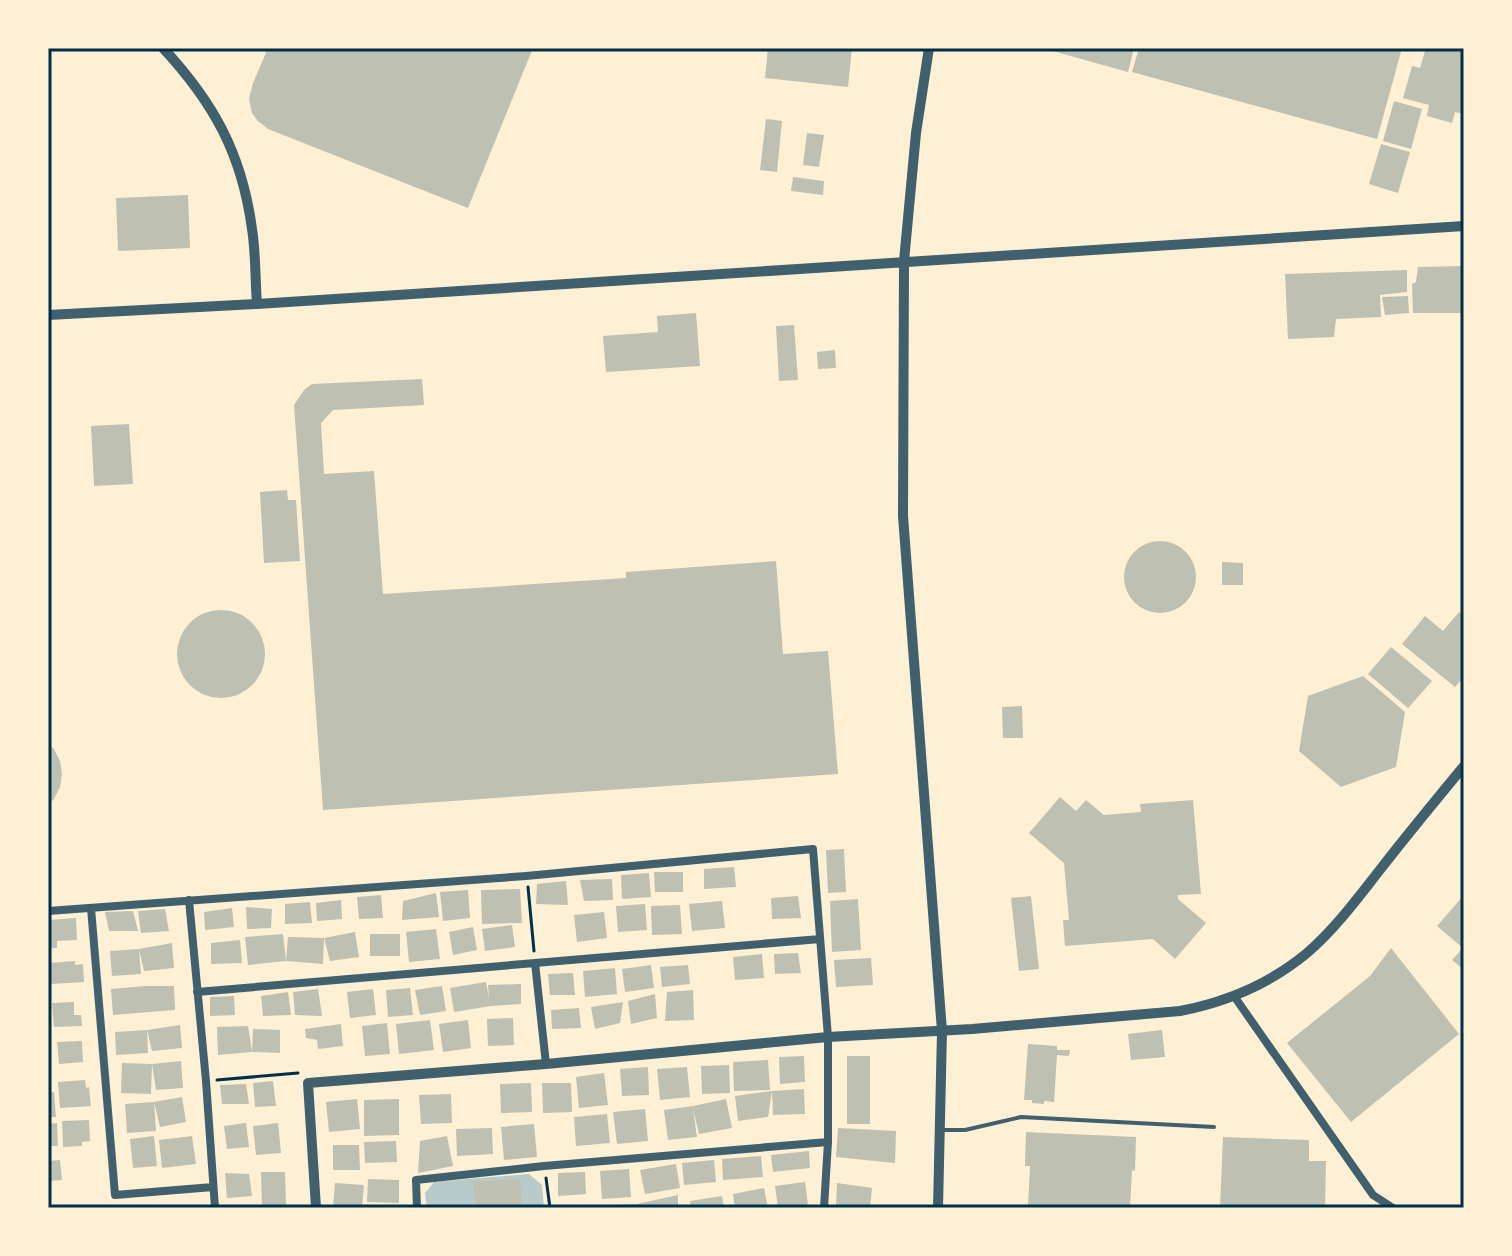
<svg xmlns="http://www.w3.org/2000/svg" width="1512" height="1256" viewBox="0 0 1512 1256" font-family="'Titillium Web',sans-serif">
	<style>
		.green { fill: #b9caca }
		.building { fill: #bec0b2 }
		.lines { fill: none; stroke-linecap: round; stroke-linejoin: round }
		.path { stroke: #003049; stroke-width: 3 }
		.service { stroke: #3f606c; stroke-width: 4 }
		.minor { stroke: #3f606c; stroke-width: 8 }
		.tertiary { stroke: #3f606c; stroke-width: 10 }
		.neatline { fill: none; stroke: #003049; stroke-width: 3 }
	</style>
	<rect width="100%" height="100%" fill="#fdf0d5"/>
	<!-- green -->
	<path class="green" d="M529,1174l13,11 2,23h-117l-2,-15 9,-11z"/>
	<!-- building -->
	<path class="building" d="M268,48h265l-65,160 -200,-79 -10,-8 -6,-8 -3,-14 4,-16z
		M768,48h84l-4,39 -83,-9z
		M1042,48h92l-6,24z
		M1139,48h263l-25,91 -245,-67z
		M1426,48h23l15,4v62l-9,-2 -3,11 -25,-7 2,-11 -26,-7 9,-32 8,2z
		M1394,101l28,8 -11,40 -28,-8z
		M766,119l16,2 -5,51 -17,-2z
		M807,133l17,2 -5,32 -16,-2z
		M1381,144l29,8 -12,41 -29,-9z
		M793,177l31,4 -1,14 -32,-4z
		M188,195l2,53 -72,3 -2,-53z
		M1464,266v47h-51l-1,-29 4,-2 2,-15z
		M1407,270v22l-27,3 1,22 -45,2 -2,18 -46,2 -3,-65z
		M1408,296l1,17 -24,2 -3,-18z
		M696,313l4,53 -94,6 -3,-36 55,-4 -1,-16z
		M794,325l4,55 -19,1 -3,-55z
		M835,350l1,18 -18,1 -1,-17z
		M422,379l2,26 -91,5 -12,13 3,51 50,-3 9,123 243,-16v-6l150,-11 7,93 45,-3 10,123 -515,36 -29,-405 10,-15 8,-6z
		M129,424l4,60 -39,2 -3,-60z
		M287,490l1,10h8l4,61 -36,2 -4,-71z
		M1124 577a36 36 0 1 1 72 0a36 36 0 1 1-72 0Z
		M1222,562l21,1v22h-21z
		M177 654a44 44 0 1 1 88 0a44 44 0 1 1-88 0Z
		M1459,612l5,4v61l-9,10 -53,-43 23,-28 18,15z
		M1391,647l41,34 -24,27 -40,-34z
		M1363,676l42,36 -9,55 -55,20 -42,-36 9,-55z
		M1022,706l1,32h-20l-1,-31z
		M48,744l6,5 6,12 2,13 -2,13 -6,12 -6,5z
		M1060,797l16,14 10,-11 18,15 37,-3 -1,-8 53,-4 8,94 -23,1v4l28,24 -31,36 -22,-20 -88,7 -2,-26h6l-5,-57 -35,-30z
		M844,849l2,43 -18,1 -2,-43z
		M734,867l2,20 -32,2v-20z
		M654,872h29v20h-28z
		M649,873l2,24 -29,2 -1,-24z
		M612,879l1,21 -29,1 -4,-21z
		M566,881l2,24 -32,-1 1,-20z
		M520,889l2,34 -40,1 -1,-34z
		M468,890l2,28 -27,3 -3,-29z
		M436,893l3,24 -37,3 1,-19z
		M381,895l2,23 -24,1 -2,-22z
		M1464,895v75l-12,-10 11,-12 -26,-22z
		M798,896l3,22 -29,1 -1,-21z
		M1031,896l8,73 -20,2 -8,-73z
		M858,899l3,51 -29,2 -2,-51z
		M341,900l1,19 -25,2 -1,-18z
		M722,901l3,27 -33,3 -3,-27z
		M310,902l2,21 -27,1v-20z
		M645,904l2,26 -29,2 -2,-26z
		M680,905l2,29 -30,1 -1,-29z
		M246,907l26,2 -1,19 -24,1z
		M232,908l2,19 -29,3 -1,-18z
		M165,909l4,22 -28,2 -3,-22z
		M133,911l5,20h-29l-4,-19z
		M604,912l3,26 -30,4 -3,-27z
		M76,918l1,22 -20,1v7h-8l-1,-28z
		M512,925l3,22 -30,4 -3,-22z
		M473,927l4,23 -24,5 -4,-23z
		M436,929l4,30 -31,3 -3,-30z
		M355,932l4,25 -29,4 -6,-23 -1,26 -37,-3 2,-24 36,1z
		M283,934l3,27 -38,4 -3,-28z
		M370,934h30v22h-30z
		M240,940l2,23 -31,1v-21z
		M172,943l2,25 -30,3 -5,-22 2,25 -29,2 -2,-25 29,-2z
		M1391,948l68,86 -108,88 -64,-79 83,-67z
		M798,953l3,20 -26,1 -1,-20z
		M762,954l2,24 -29,2 -2,-23z
		M871,958l2,27 -37,2 -2,-27z
		M75,961v4l8,-1 1,18 -33,2 -2,-21z
		M651,965l3,23 -29,4 -3,-23z
		M688,965l2,19 -28,3 -2,-20z
		M615,968l2,26 -32,3 -2,-26z
		M573,973l2,22h-25l-2,-21z
		M486,982l3,17 -1,-14 33,-1v20l-30,2 -37,6 -4,-24z
		M145,986h29l1,24 -62,5 -2,-26z
		M442,986l4,25 -26,4 -5,-25z
		M410,988l3,27 -25,2 -2,-27z
		M318,989l4,27 -27,-1 -2,-23z
		M373,989l3,26 -26,3 -3,-26z
		M693,990l1,30 -29,1 2,-29z
		M288,992l3,23 -28,1 -2,-20z
		M655,994l2,24 -26,6 -3,-23z
		M234,996l1,19 -25,1v-19z
		M74,1002v13h7l1,11 -28,1 -2,-24z
		M623,1002l-3,21 -25,6 -4,-22z
		M579,1008l2,20 -29,1 -1,-19z
		M513,1018l1,27 -26,1 -1,-27z
		M430,1020l4,30 -35,4 -3,-30z
		M468,1020l3,28 -28,4 -4,-28z
		M387,1023l3,31 -25,2 -3,-30z
		M341,1024l2,22 -25,3 -1,-9 -11,-2 -1,-9z
		M180,1025l2,23 -30,3 -5,-21z
		M248,1026l4,26 -34,3 -1,-28z
		M253,1029l27,1v23l-28,-1z
		M147,1030l1,23 -32,2 -1,-23z
		M1162,1030l3,27 -34,3 -3,-26z
		M82,1041l1,21 -24,2 -2,-22z
		M1028,1044l29,2v4h13l-1,6 -12,-1 -3,47 -10,-1v3l-12,-1v-3h-8z
		M804,1056l1,26 -25,2 -1,-27z
		M847,1056h23v68h-23z
		M768,1060l2,30 -36,1 -1,-29z
		M181,1061l2,27 -27,2 -4,-26z
		M122,1063l30,1 -1,30 -30,-1z
		M729,1065l1,28 -28,1 -1,-28z
		M648,1067l1,28 -27,1 -2,-27z
		M687,1067l3,30 -30,3 -3,-31z
		M604,1073l4,32 -29,3 -3,-31z
		M85,1080l1,8 3,-1 2,19 -31,2 -2,-26z
		M273,1081l3,25 -21,1 -2,-24z
		M531,1083l1,29 -31,1 -1,-29z
		M542,1083h29l1,29 -29,1z
		M246,1084l3,20h-27l-2,-19z
		M804,1089l1,25 -32,1 -1,-24z
		M772,1091l-4,26 -30,4 -3,-25z
		M54,1092l2,25h-8v-24z
		M451,1094l1,29 -31,1 -2,-29z
		M182,1097l4,25 -26,5 -6,-25 2,29 -29,2 -2,-29 29,-2z
		M357,1099l3,30 -31,3 -3,-30z
		M399,1099v36l-35,1v-36z
		M726,1099l6,29 -33,6 -6,-25 4,28 -29,3 -4,-30 29,-4z
		M645,1109l3,32 -31,3 -4,-32z
		M607,1114l3,29 -34,3 -2,-29z
		M89,1120l1,21 -8,1v4l-19,1 -1,-26z
		M57,1123l1,23h-10v-22z
		M246,1123l3,24 -22,2 -3,-23z
		M278,1123l3,30 -25,2 -3,-29z
		M534,1124l3,33 -33,3 -3,-33z
		M492,1128l1,26 -36,2 -1,-27z
		M838,1128l58,3 -1,32 -59,-6z
		M1026,1132l110,5 -1,34 -3,-1 -2,38 -102,-1 2,-41h-5z
		M154,1136l3,30 -24,2 -3,-29z
		M192,1136l4,28 -34,4 -3,-28z
		M447,1136l6,30 -35,7 2,-32z
		M1223,1137l86,3v21h17l-1,47h-105z
		M396,1141l1,21 -32,1 -1,-21z
		M333,1145h26l1,25h-27z
		M809,1151l1,17 -37,4 -2,-17z
		M761,1156l2,21 -40,3 -1,-21z
		M60,1160l2,20 -14,1v-20z
		M714,1160l2,22 -32,3 -2,-22z
		M676,1164l4,24 -35,6 -5,-24z
		M629,1169l2,28 -29,2 -2,-28z
		M261,1172h24l1,36h-24z
		M585,1172l1,22 -28,2v-23z
		M225,1173l24,1 3,22 -25,2z
		M368,1179l31,1v23l-32,-1z
		M520,1179l2,29h-46l-3,-26z
		M805,1182l3,23 -30,3 -3,-22z
		M335,1183l29,2 -2,23h-29z
		M837,1183l35,5 -2,20h-34z
		M764,1188l4,20h-33l-2,-14z
		M678,1195v13h-69v-3l28,-1z
		M722,1196l2,12h-33l-1,-7z"/>
	<g class="lines">
		<!-- path -->
		<path class="path" d="M528,887l6,64
			M217,1080l81,-7
			M546,1178l4,30"/>
		<!-- service -->
		<path class="service" d="M943,1130h22l56,-13 193,10"/>
		<!-- minor -->
		<path class="minor" d="M189,900l17,181 9,127
			M91,908l24,287 98,-8
			M48,911l478,-35 287,-27 15,188v105l-4,66
			M535,963l285,-24
			M197,992l338,-29 11,101
			M1234,996l139,199 20,13
			M417,1208l-1,-28 128,-14 284,-24"/>
		<!-- tertiary -->
		<path class="tertiary" d="M163,48c51,55 79,106 89,181 4,25 3,50 5,75
			M929,48l-13,85 -12,128 -1,255 39,515 -4,177
			M48,315l209,-11 1207,-78
			M316,1208l-8,-125 238,-19 282,-27 144,-8 208,-18c46,-9 91,-28 127,-58 27,-23 50,-54 72,-82 28,-36 56,-70 85,-105"/>
	</g>
	<!-- border -->
	<rect width="1512" height="1256" fill="none" stroke="#fdf0d5" stroke-width="100"/>
	<rect x="50" y="50" width="1412" height="1156" class="neatline"/>
</svg>
